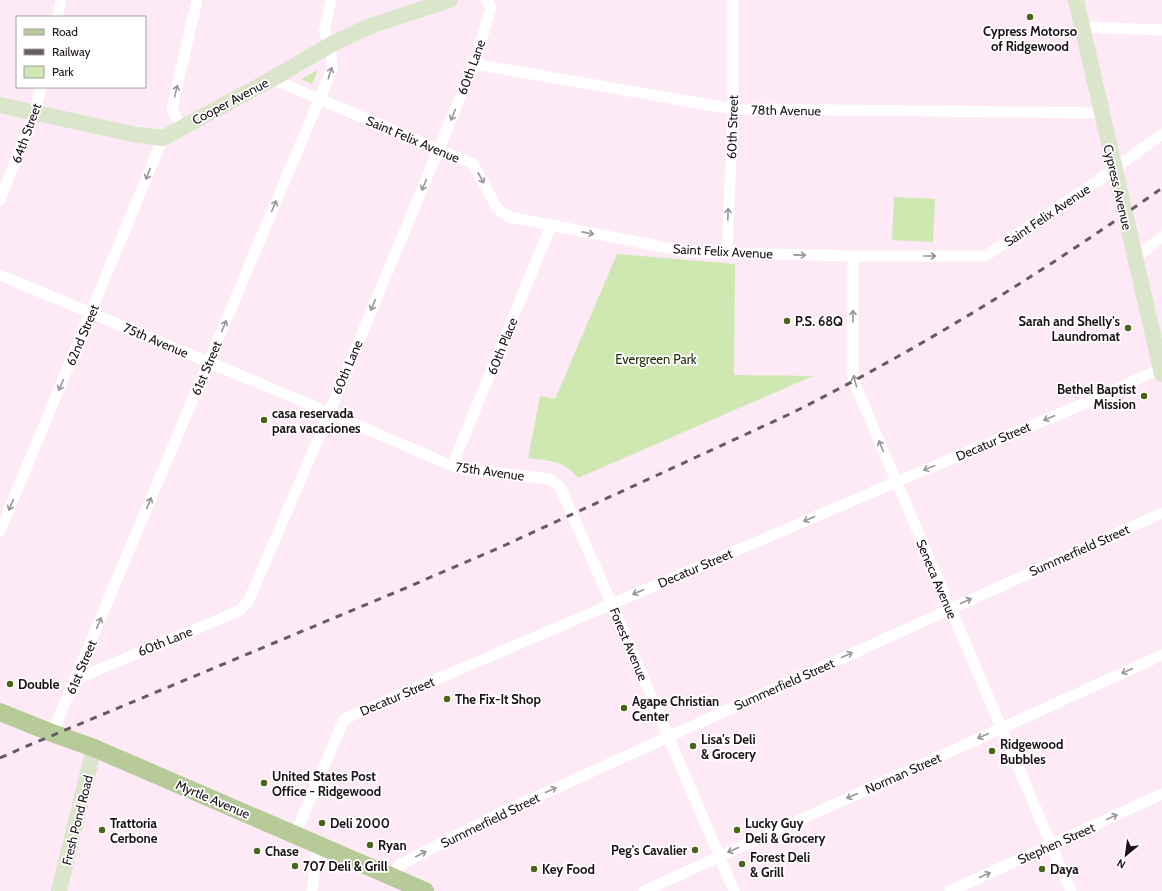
<svg xmlns="http://www.w3.org/2000/svg" width="1162" height="891" viewBox="0 0 1162 891" font-family="Cabin,sans-serif">
	<style>
		.green { fill: #cfe7b1 }
		.lines { fill: none; stroke-linecap: round; stroke-linejoin: round }
		.street { stroke: #fff; stroke-width: 11 }
		.secondary { stroke: #dbe5cb; stroke-width: 16 }
		.primary { stroke: #b6cb98; stroke-width: 18 }
		.rail { stroke: #685a62; stroke-width: 3; stroke-dasharray: 7 7; stroke-linecap: butt }
		.oneway { stroke: #999498 }
		.poi-dot { fill: #496517; stroke: #fff; stroke-width: 1.5 }
		.labels { text-anchor: middle; dominant-baseline: central; stroke-width: 3.5; stroke-linejoin: round; paint-order: stroke }
		.poi-label { font-size: 13px; font-weight: bold; fill: #1d1219; stroke: #fff; text-anchor: start }
		.street-label { font-size: 13px; fill: #1d1219; stroke: #fff }
		.park-label { font-size: 13px; fill: #222f0d; stroke: #fff }
	</style>
	<rect width="100%" height="100%" fill="#feeaf6"/>
	<!-- green -->
	<path class="green" d="M318,70l-6,14 -11,-5z
		M894,197l41,2 -2,43 -41,-2z
		M617,254l118,10 -1,111 79,1 -235,102c-14,-18 -30,-17 -50,-20l12,-62 15,3z"/>
	<g class="lines">
		<!-- street -->
		<path class="street" d="M57,17l4,-17
			M1082,27l80,3
			M474,64l259,45 369,4
			M272,79l201,85 24,44 12,9 179,35 165,4h132l117,-78 60,-44
			M181,128l-9,-20 25,-108
			M0,200l35,-88 6,-25
			M727,253l6,-144v-109
			M853,256v124l218,511
			M1135,258l27,-21
			M0,275l318,133 134,58 10,3 88,10 10,8 57,129 117,275
			M452,466l99,-241
			M0,531l163,-393
			M76,679l156,-65 9,-5 7,-7 73,-170 153,-368 17,-57 -5,-7
			M52,733l280,-664 -2,-24 -6,-14 7,-31
			M295,835l49,-116 552,-237 204,-85 46,-22 16,-4
			M393,878l6,-13 104,-53 659,-299
			M312,891l6,-47
			M644,891l518,-236
			M950,891l212,-97"/>
		<!-- secondary -->
		<path class="secondary" d="M1076,0l86,374
			M0,105l137,30 26,3 109,-59 58,-34 40,-19 80,-26
			M59,891l35,-143"/>
		<!-- primary -->
		<path class="primary" d="M0,712l52,21 42,15 331,143"/>
		<!-- rail -->
		<path class="rail" d="M0,758l27,-12 374,-156 100,-43 291,-134c129,-65 252,-141 370,-225"/>
	</g>
	<!-- one-way arrows -->
	<defs><path id="oneway-shaft" d="M-6 0H5M1.5-3L5.5 0L1.5 3" fill="none" stroke-width="1.6" stroke-linecap="round" stroke-linejoin="round"/></defs>
	<g class="oneway">
		<use href="#oneway-shaft" transform="translate(330 73) rotate(-72)"/>
		<use href="#oneway-shaft" transform="translate(176 91) rotate(-77)"/>
		<use href="#oneway-shaft" transform="translate(453 115) rotate(112)"/>
		<use href="#oneway-shaft" transform="translate(148 174) rotate(112)"/>
		<use href="#oneway-shaft" transform="translate(481 178) rotate(61)"/>
		<use href="#oneway-shaft" transform="translate(424 185) rotate(113)"/>
		<use href="#oneway-shaft" transform="translate(274 206) rotate(-67)"/>
		<use href="#oneway-shaft" transform="translate(728 214) rotate(-88)"/>
		<use href="#oneway-shaft" transform="translate(588 233) rotate(11)"/>
		<use href="#oneway-shaft" transform="translate(800 255) rotate(1)"/>
		<use href="#oneway-shaft" transform="translate(930 256)"/>
		<use href="#oneway-shaft" transform="translate(373 305) rotate(113)"/>
		<use href="#oneway-shaft" transform="translate(853 316) rotate(-90)"/>
		<use href="#oneway-shaft" transform="translate(224 326) rotate(-67)"/>
		<use href="#oneway-shaft" transform="translate(855 381) rotate(-105)"/>
		<use href="#oneway-shaft" transform="translate(61 385) rotate(113)"/>
		<use href="#oneway-shaft" transform="translate(1049 418) rotate(157)"/>
		<use href="#oneway-shaft" transform="translate(881 446) rotate(-113)"/>
		<use href="#oneway-shaft" transform="translate(929 468) rotate(158)"/>
		<use href="#oneway-shaft" transform="translate(149 503) rotate(-67)"/>
		<use href="#oneway-shaft" transform="translate(11 505) rotate(113)"/>
		<use href="#oneway-shaft" transform="translate(809 519) rotate(157)"/>
		<use href="#oneway-shaft" transform="translate(638 592) rotate(157)"/>
		<use href="#oneway-shaft" transform="translate(966 601) rotate(-24)"/>
		<use href="#oneway-shaft" transform="translate(99 623) rotate(-67)"/>
		<use href="#oneway-shaft" transform="translate(847 655) rotate(-24)"/>
		<use href="#oneway-shaft" transform="translate(1127 671) rotate(155)"/>
		<use href="#oneway-shaft" transform="translate(983 736) rotate(156)"/>
		<use href="#oneway-shaft" transform="translate(551 790) rotate(-25)"/>
		<use href="#oneway-shaft" transform="translate(852 796) rotate(156)"/>
		<use href="#oneway-shaft" transform="translate(1112 817) rotate(-25)"/>
		<use href="#oneway-shaft" transform="translate(733 850) rotate(156)"/>
		<use href="#oneway-shaft" transform="translate(421 854) rotate(-27)"/>
		<use href="#oneway-shaft" transform="translate(985 875) rotate(-24)"/>
	</g>
	<!-- markers -->
	<g class="poi-dot">
		<circle cx="1030" cy="17" r="4"/>
		<circle cx="787" cy="321" r="4"/>
		<circle cx="1128" cy="328" r="4"/>
		<circle cx="1144" cy="396" r="4"/>
		<circle cx="264" cy="420" r="4"/>
		<circle cx="10" cy="684" r="4"/>
		<circle cx="447" cy="699" r="4"/>
		<circle cx="624" cy="708" r="4"/>
		<circle cx="693" cy="746" r="4"/>
		<circle cx="992" cy="751" r="4"/>
		<circle cx="264" cy="783" r="4"/>
		<circle cx="322" cy="823" r="4"/>
		<circle cx="102" cy="830" r="4"/>
		<circle cx="737" cy="830" r="4"/>
		<circle cx="370" cy="845" r="4"/>
		<circle cx="695" cy="850" r="4"/>
		<circle cx="257" cy="851" r="4"/>
		<circle cx="742" cy="864" r="4"/>
		<circle cx="295" cy="866" r="4"/>
		<circle cx="534" cy="869" r="4"/>
		<circle cx="1042" cy="869" r="4"/>
	</g>
	<g class="labels">
		<!-- poi labels -->
		<g class="poi-label">
			<text x="1030" y="31" text-anchor="middle">Cypress Motorso<tspan x="1030" dy="15">of Ridgewood</tspan></text>
			<text x="795" y="321">P.S. 68Q</text>
			<text x="1120" y="321" text-anchor="end">Sarah and Shelly's<tspan x="1120" dy="15">Laundromat</tspan></text>
			<text x="1136" y="389" text-anchor="end">Bethel Baptist<tspan x="1136" dy="15">Mission</tspan></text>
			<text x="272" y="413">casa reservada<tspan x="272" dy="15">para vacaciones</tspan></text>
			<text x="18" y="684">Double</text>
			<text x="455" y="699">The Fix-It Shop</text>
			<text x="632" y="701">Agape Christian<tspan x="632" dy="15">Center</tspan></text>
			<text x="701" y="739">Lisa's Deli<tspan x="701" dy="15">&amp; Grocery</tspan></text>
			<text x="1000" y="744">Ridgewood<tspan x="1000" dy="15">Bubbles</tspan></text>
			<text x="272" y="776">United States Post<tspan x="272" dy="15">Office - Ridgewood</tspan></text>
			<text x="110" y="823">Trattoria<tspan x="110" dy="15">Cerbone</tspan></text>
			<text x="330" y="823">Deli 2000</text>
			<text x="745" y="823">Lucky Guy<tspan x="745" dy="15">Deli &amp; Grocery</tspan></text>
			<text x="378" y="845">Ryan</text>
			<text x="687" y="850" text-anchor="end">Peg's Cavalier</text>
			<text x="265" y="851">Chase</text>
			<text x="750" y="857">Forest Deli<tspan x="750" dy="15">&amp; Grill</tspan></text>
			<text x="303" y="866">707 Deli &amp; Grill</text>
			<text x="542" y="869">Key Food</text>
			<text x="1050" y="869">Daya</text>
		</g>
		<!-- street labels -->
		<g class="street-label">
			<text transform="translate(471 67) rotate(-70)">60th Lane</text>
			<text transform="translate(230 101) rotate(-28)">Cooper Avenue</text>
			<text transform="translate(786 110) rotate(1)">78th Avenue</text>
			<text transform="translate(732 127) rotate(-88)">60th Street</text>
			<text transform="translate(26 133) rotate(-70)">64th Street</text>
			<text transform="translate(413 139) rotate(23)">Saint Felix Avenue</text>
			<text transform="translate(1118 187) rotate(77)">Cypress Avenue</text>
			<text transform="translate(1047 215) rotate(-34)">Saint Felix Avenue</text>
			<text transform="translate(723 251) rotate(3)">Saint Felix Avenue</text>
			<text transform="translate(82 335) rotate(-67)">62nd Street</text>
			<text transform="translate(156 340) rotate(23)">75th Avenue</text>
			<text transform="translate(502 346) rotate(-68)">60th Place</text>
			<text transform="translate(347 367) rotate(-67)">60th Lane</text>
			<text transform="translate(206 368) rotate(-67)">61st Street</text>
			<text transform="translate(993 441) rotate(-23)">Decatur Street</text>
			<text transform="translate(490 471) rotate(8)">75th Avenue</text>
			<text transform="translate(1079 550) rotate(-24)">Summerfield Street</text>
			<text transform="translate(695 568) rotate(-23)">Decatur Street</text>
			<text transform="translate(937 579) rotate(67)">Seneca Avenue</text>
			<text transform="translate(165 641) rotate(-22)">60th Lane</text>
			<text transform="translate(629 644) rotate(67)">Forest Avenue</text>
			<text transform="translate(81 667) rotate(-67)">61st Street</text>
			<text transform="translate(784 684) rotate(-24)">Summerfield Street</text>
			<text transform="translate(397 696) rotate(-23)">Decatur Street</text>
			<text transform="translate(903 773) rotate(-24)">Norman Street</text>
			<text transform="translate(213 799) rotate(23)">Myrtle Avenue</text>
			<text transform="translate(77 820) rotate(-76)">Fresh Pond Road</text>
			<text transform="translate(490 820) rotate(-26)">Summerfield Street</text>
			<text transform="translate(1056 843) rotate(-24)">Stephen Street</text>
		</g>
		<!-- park labels -->
		<g class="park-label">
			<text x="656" y="359">Evergreen Park</text>
		</g>
	</g>
	<!-- legend -->
	<rect x="16" y="16" width="130" height="72" fill="#ffffff" stroke="#a5a0a3"/>
	<rect x="24" y="29" width="20" height="6" fill="#b6cb98" stroke="#a5a0a3"/>
	<text x="52" y="36" font-size="12" fill="#1d1219">Road</text>
	<rect x="24" y="49" width="20" height="6" fill="#685a62" stroke="#a5a0a3"/>
	<text x="52" y="56" font-size="12" fill="#1d1219">Railway</text>
	<rect x="24" y="66" width="20" height="12" fill="#cfe7b1" stroke="#a5a0a3"/>
	<text x="52" y="76" font-size="12" fill="#1d1219">Park</text>
	<!-- north arrow -->
	<g transform="translate(1126 855) rotate(209)" stroke="#ffffff" stroke-width="3" paint-order="stroke">
	<path d="M0-3L7 15L0 10L-7 15Z" fill="#1d1219"/>
	<text y="-6" font-size="11" font-weight="bold" text-anchor="middle" fill="#1d1219">N</text>
	</g>
</svg>
